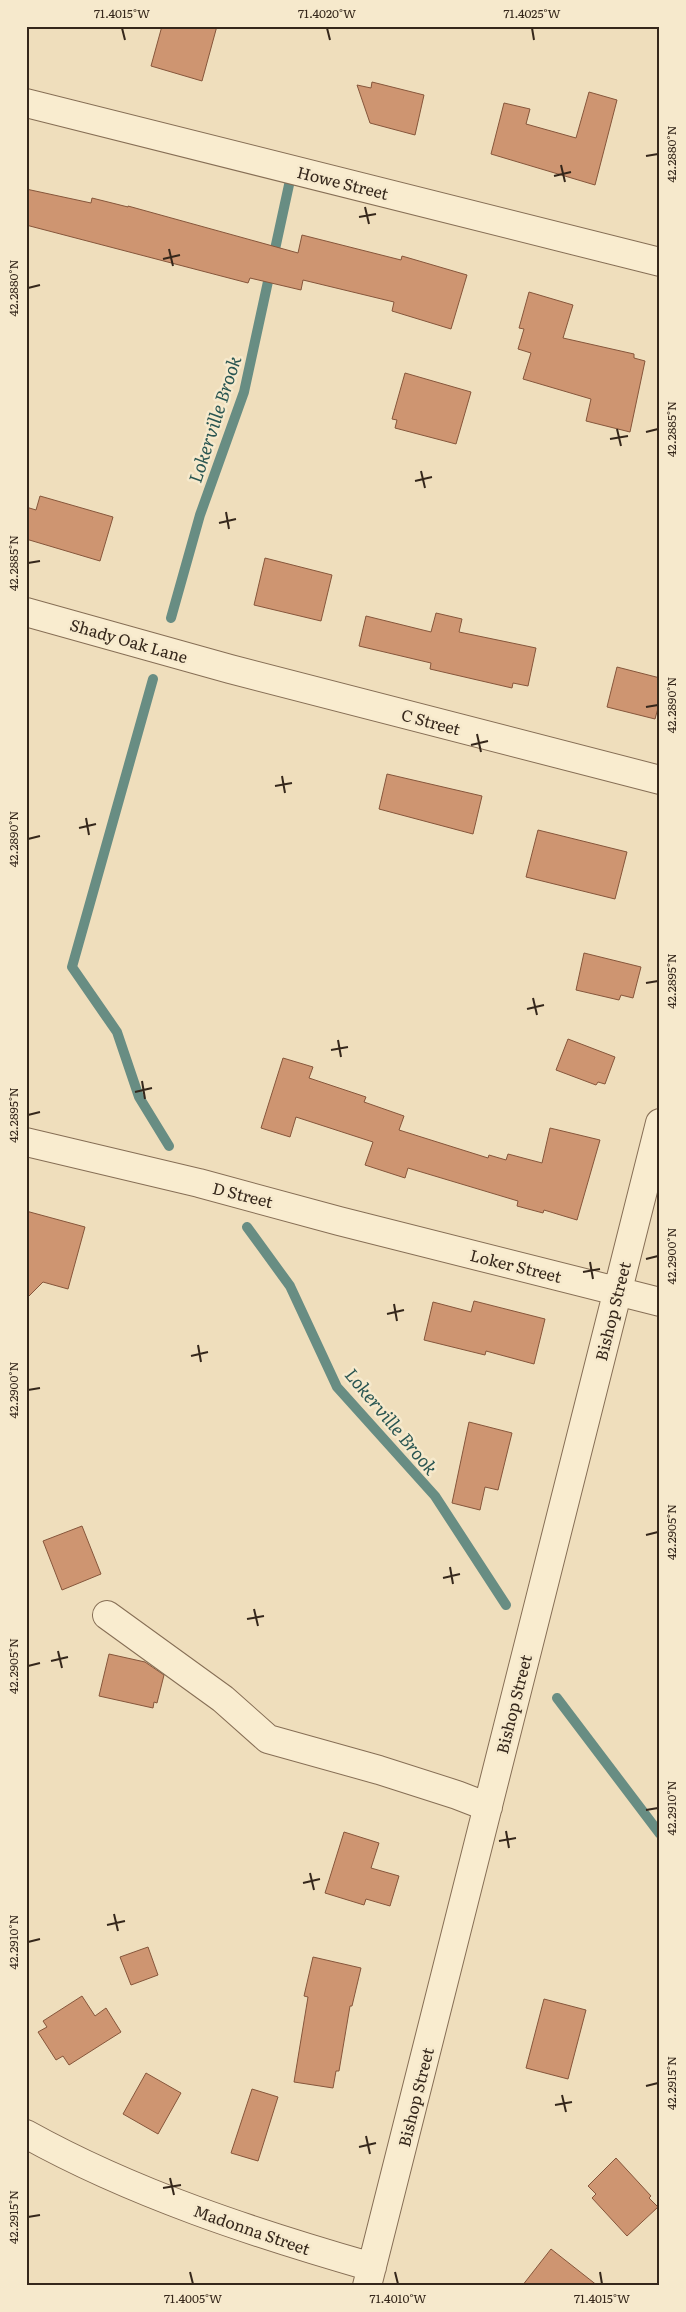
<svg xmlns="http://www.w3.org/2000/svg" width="686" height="2312" viewBox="0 0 686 2312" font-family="Literata,serif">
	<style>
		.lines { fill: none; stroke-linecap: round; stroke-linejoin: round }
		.stream { stroke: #688d83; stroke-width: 10 }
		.building { fill: #ce9571; stroke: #86563b }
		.minor-casing { stroke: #866e55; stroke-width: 30 }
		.minor { stroke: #f9eccf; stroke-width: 28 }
		.ticks { fill: none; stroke: #35271b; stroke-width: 2 }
		.labels { text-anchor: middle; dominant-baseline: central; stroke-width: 5; stroke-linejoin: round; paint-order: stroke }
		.street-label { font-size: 16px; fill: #35271b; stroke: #f6e9cc }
		.water-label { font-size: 18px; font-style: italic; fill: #295551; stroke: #f6e9cc }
		.neatline { fill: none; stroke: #35271b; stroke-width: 2 }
		.ticks-label { font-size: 12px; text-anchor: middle; fill: #35271b }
	</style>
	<rect width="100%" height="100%" fill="#efdebc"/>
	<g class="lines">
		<!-- stream -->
		<path class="stream" d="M171,618l29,-103 44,-123 48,-221
			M153,679l-81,288 45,65 22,65 30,49
			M247,1227l43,59 47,101 98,109 71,109
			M557,1698l103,136"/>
	</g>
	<!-- building -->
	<path class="building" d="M162,26h55l-15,55 -51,-15z
		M372,82l52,13 -9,40 -45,-12 -13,-38 14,3z
		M589,92l28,8 -22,85 -104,-31 13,-51 26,6 -4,15 50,14z
		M26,189l65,14 1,-5 36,9v-1l170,47 4,-18 99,25 1,-4 65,19 -16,54 -59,-18 2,-9 -91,-22 -2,10 -51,-12 -2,5 -222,-58z
		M529,292l44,13 -10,33 71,16v4l11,3 -15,71 -44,-11 5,-22 -68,-20 8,-26 -13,-4 6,-20 -5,-1z
		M405,373l66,19 -15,52 -61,-16 2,-8 -5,-1z
		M40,496l73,21 -13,44 -74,-22v-32l10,3z
		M265,558l67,17 -11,46 -67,-16z
		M436,613l26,6 -3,13 77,16 -8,38 -15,-3 -1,5 -82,-19 1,-6 -72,-17 7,-30 65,16z
		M617,667l43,11v23l-5,18 -48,-12z
		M387,774l95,22 -9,38 -94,-25z
		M538,830l89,22 -12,47 -89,-22z
		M584,953l57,14 -8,31 -12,-3 -2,5 -43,-10z
		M568,1039l47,18 -10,27 -7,-2 -2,3 -40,-15z
		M283,1058l30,9 -4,11 57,19 -2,5 40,14 -5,14 89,28 1,-3 17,5 2,-6 34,9 8,-35 50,12 -23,80 -33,-10 -1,3 -26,-7 1,-5 -110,-33 -3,10 -40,-13 8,-23 -77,-25 -6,20 -29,-9z
		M26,1211l59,16 -17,62 -25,-7 -17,17z
		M474,1301l71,18 -11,45 -48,-13 -1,4 -61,-15 9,-38 38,10z
		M469,1422l43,11 -14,57 -13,-3 -5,23 -28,-7z
		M82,1526l19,48 -39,16 -19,-49z
		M109,1654l36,8 19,13 -7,28 -3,-1 -1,6 -54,-12z
		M344,1832l35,11 -8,25 28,8 -9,30 -24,-7 -2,6 -39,-12z
		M148,1947l10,28 -27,10 -11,-28z
		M313,1957l48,11 -9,38h-2l-11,65h-3l-3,17 -39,-6 14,-85 -4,-1z
		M82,1996l13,20 11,-8 15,24 -52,33 -6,-9 -7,4 -18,-28 9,-5 -4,-6z
		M544,1999l42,11 -18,69 -42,-11z
		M146,2073l35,20 -23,41 -35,-20z
		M252,2089l26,8 -20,64 -27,-8z
		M616,2158l35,38 -2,2 9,9 -31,29 -35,-38 4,-4 -8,-8z
		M551,2249l47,37h-76z"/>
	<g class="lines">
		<defs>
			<path id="minor" d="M26,103l634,159
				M26,612l204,57 430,111
				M26,1142l173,41 140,38 321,81
				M107,1615l116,84 45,40 111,31 78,25 31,12
				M26,2134c108,60 228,99 346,133
				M367,2286l293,-1163"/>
		</defs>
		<!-- minor casing -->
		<use href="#minor" class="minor-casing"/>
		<!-- minor -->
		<use href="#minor" class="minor"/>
	</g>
	<!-- ticks -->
	<path class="ticks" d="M122,28l3,12M327,28l3,12M532,28l2,12M646,156l12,-2M561,165l4,17M554,176l17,-4M365,207l4,17M359,217l17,-3M169,249l4,17M163,259l17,-4M28,288l12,-3M617,429l4,17M646,432l12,-3M610,439l18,-3M421,471l4,17M415,481l17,-4M226,512l3,17M219,523l17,-4M28,563l12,-2M646,707l12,-2M477,734l4,18M471,745l17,-4M282,776l3,17M275,786l17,-3M86,818l3,17M79,828l17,-4M28,839l12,-3M646,983l12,-2M533,998l4,17M527,1009l17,-4M338,1040l3,17M331,1050l17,-3M142,1081l3,18M135,1092l17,-4M28,1115l12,-3M646,1259l12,-3M590,1262l3,17M583,1272l17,-3M394,1304l3,17M387,1314l17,-4M198,1345l3,17M191,1356l17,-4M28,1390l12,-2M646,1535l12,-3M450,1567l3,17M443,1578l17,-4M254,1609l4,17M247,1619l17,-3M58,1651l4,17M51,1661l17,-4M28,1666l12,-3M646,1810l12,-2M506,1831l3,17M499,1841l17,-3M310,1873l4,17M303,1883l17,-4M114,1914l4,17M107,1925l18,-4M28,1942l12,-3M646,2086l12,-3M562,2095l4,17M555,2105l17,-3M366,2136l4,18M359,2147l17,-4M170,2178l4,17M163,2188l18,-3M28,2217l12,-2M190,2272l3,12M395,2272l3,12M600,2272l2,12"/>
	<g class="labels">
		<!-- street labels -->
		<g class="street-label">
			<text transform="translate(343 182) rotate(14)">Howe Street</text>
			<text transform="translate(129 640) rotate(16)">Shady Oak Lane</text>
			<text transform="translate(431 721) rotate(15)">C Street</text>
			<text transform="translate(243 1194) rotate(14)">D Street</text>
			<text transform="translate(516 1265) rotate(14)">Loker Street</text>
			<text transform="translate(612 1311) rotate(-76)">Bishop Street</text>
			<text transform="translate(513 1704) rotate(-76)">Bishop Street</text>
			<text transform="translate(415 2097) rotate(-76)">Bishop Street</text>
			<text transform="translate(252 2229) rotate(19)">Madonna Street</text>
		</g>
		<!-- water labels -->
		<g class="water-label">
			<text transform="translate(214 419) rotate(-72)">Lokerville Brook</text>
			<text transform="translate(392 1421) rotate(50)">Lokerville Brook</text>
		</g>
	</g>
	<!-- border -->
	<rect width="686" height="2312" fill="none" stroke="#f6e9cc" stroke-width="55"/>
	<rect x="28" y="28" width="630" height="2256" class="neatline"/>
	<g class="ticks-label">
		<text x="122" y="18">71.4015°W</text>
		<text x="327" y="18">71.4020°W</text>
		<text x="532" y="18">71.4025°W</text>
		<text transform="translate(672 154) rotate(-90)" y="4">42.2880°N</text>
		<text transform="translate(14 288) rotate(-90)" y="4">42.2880°N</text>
		<text transform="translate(672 429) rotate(-90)" y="4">42.2885°N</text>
		<text transform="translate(14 563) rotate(-90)" y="4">42.2885°N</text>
		<text transform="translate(672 705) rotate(-90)" y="4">42.2890°N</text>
		<text transform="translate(14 839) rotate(-90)" y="4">42.2890°N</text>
		<text transform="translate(672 981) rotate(-90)" y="4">42.2895°N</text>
		<text transform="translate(14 1115) rotate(-90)" y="4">42.2895°N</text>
		<text transform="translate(672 1256) rotate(-90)" y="4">42.2900°N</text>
		<text transform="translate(14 1390) rotate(-90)" y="4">42.2900°N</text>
		<text transform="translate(672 1532) rotate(-90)" y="4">42.2905°N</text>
		<text transform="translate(14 1666) rotate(-90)" y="4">42.2905°N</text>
		<text transform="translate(672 1808) rotate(-90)" y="4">42.2910°N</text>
		<text transform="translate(14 1942) rotate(-90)" y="4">42.2910°N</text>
		<text transform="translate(672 2083) rotate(-90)" y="4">42.2915°N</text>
		<text transform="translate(14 2217) rotate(-90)" y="4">42.2915°N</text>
		<text x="193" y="2303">71.4005°W</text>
		<text x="398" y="2303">71.4010°W</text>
		<text x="602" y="2303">71.4015°W</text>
	</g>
</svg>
